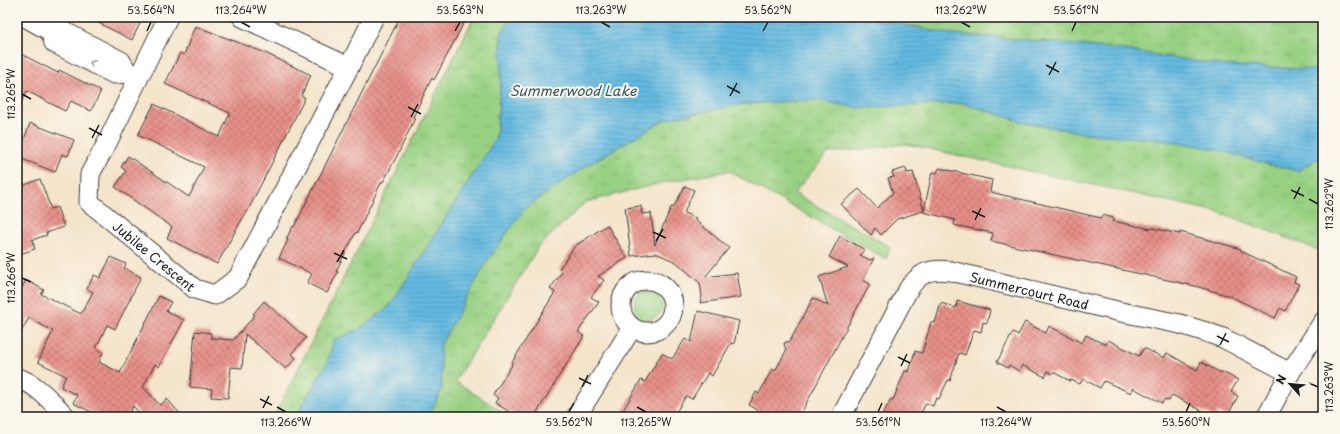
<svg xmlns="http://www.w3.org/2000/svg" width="1340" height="434" viewBox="0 0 1340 434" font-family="'Playpen Sans',sans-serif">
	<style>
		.green { fill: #99d183; stroke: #5a7650 }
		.park { fill: url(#park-tufts); stroke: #5a7650 }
		.water { fill: url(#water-rules); stroke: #406a7e }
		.building { fill: url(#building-cross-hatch) }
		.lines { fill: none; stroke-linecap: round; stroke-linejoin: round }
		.minor-casing { stroke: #3c3a36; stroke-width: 21 }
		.minor { stroke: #fff; stroke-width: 19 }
		.oneway { stroke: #999 }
		.ticks { fill: none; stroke: #1c1c1c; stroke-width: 1.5 }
		.labels { text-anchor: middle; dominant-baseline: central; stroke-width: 4; stroke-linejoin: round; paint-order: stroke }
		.street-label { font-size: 13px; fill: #1c1c1c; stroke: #fbf7ec }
		.water-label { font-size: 14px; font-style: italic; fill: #385b6a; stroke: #fbf7ec }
		.neatline { fill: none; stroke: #1c1c1c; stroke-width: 1.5 }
		.ticks-label { font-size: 10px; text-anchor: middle; fill: #1c1c1c }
	</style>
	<defs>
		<pattern id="park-tufts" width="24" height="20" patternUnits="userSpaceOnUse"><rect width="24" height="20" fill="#99d183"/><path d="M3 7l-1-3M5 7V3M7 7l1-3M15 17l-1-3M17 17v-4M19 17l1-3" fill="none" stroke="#83b371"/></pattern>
		<pattern id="water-rules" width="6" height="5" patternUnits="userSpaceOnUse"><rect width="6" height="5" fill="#63b9e0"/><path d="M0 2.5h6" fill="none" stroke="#559ec0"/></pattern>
		<pattern id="building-cross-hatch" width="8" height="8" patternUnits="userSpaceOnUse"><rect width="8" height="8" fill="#e79089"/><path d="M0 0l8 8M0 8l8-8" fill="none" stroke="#ba756f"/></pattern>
	</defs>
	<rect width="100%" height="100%" fill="#fbf7ec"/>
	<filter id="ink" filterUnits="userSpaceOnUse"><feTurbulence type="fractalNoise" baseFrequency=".025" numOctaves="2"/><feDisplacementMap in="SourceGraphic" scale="8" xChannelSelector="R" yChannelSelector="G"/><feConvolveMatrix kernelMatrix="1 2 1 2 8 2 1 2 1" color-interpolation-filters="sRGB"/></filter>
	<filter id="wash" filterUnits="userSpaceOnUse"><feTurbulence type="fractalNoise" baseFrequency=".012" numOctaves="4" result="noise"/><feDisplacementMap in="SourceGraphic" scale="16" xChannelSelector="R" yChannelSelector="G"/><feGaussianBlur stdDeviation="0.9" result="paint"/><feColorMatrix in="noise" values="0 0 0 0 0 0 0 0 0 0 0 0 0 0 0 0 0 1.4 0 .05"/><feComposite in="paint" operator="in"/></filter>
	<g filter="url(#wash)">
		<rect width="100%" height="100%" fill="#f4e4ca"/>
		<!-- green -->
		<path class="green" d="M644,291c11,0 18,5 19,16 -3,12 -14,13 -25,16l-3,-3c0,-12 -4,-23 9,-29z"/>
		<!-- park -->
		<path class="park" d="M474,17h784l65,7v228l-101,-39 -316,-69 -78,9 -34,40 96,54 -4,12 -157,-88 -68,12 -75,19 -47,44 -84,135 55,36h-236z"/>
		<!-- water -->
		<path class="water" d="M512,17h337l38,4 57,12 97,8 85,9 95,15 102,5v83l-4,5 -21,13 -32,-7 -54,-16 -59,-9 -69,-6 -62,-11 -59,-19 -105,5 -42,-8 -72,4 -78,15 -80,47 -62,43 -38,54 -46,83 2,43 -11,23 -11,5h-125l32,-54 7,-23 25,-11 30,-22 107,-169 5,-64v-40z"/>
		<g id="blocks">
			<!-- building -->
			<path class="building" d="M87,17h56l-11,23z
				M400,17h67l-33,63 -2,-2 -19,39 2,1 -16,34 -16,30 -1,-1 -25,52 -1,-1 -20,39 2,1 -11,21 -20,-10 5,-9 -33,-16 9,-18 -2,-1 7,-13 1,1z
				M195,26l68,26 48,23 -10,21 4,2 -58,114h-1l-29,52 -50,-26 5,-11 -57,-40 11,-16 -5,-4 7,-11 61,41 15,-30 -66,-32 16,-31 65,33 11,-24 -65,-29 15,-31 4,2z
				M17,52l41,21 1,-3 42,21 -10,20 -20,-10 -6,10 -38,-20 -10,19z
				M30,123l44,17 -6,16 -6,-2 -7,18 -38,-15v-14l5,2z
				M906,168l1,5 6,-1 11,39 8,-39 5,1 2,-5 53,12 -2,12 111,26 1,-3 12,3 -1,3 38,8 1,-1 28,6v-2l61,17v2l55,26 -2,5 5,2 -14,27 -5,-3 -5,10 -45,-22 -35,-10 -204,-45 2,-8 -39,-8 1,-5 -32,-8v-1l-26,8 -16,16 -6,-7 -4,7 -30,-31 18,-15 18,19 16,-15 -5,-15 6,-1 -2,-5z
				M40,179l11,30 6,-2 7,20 -18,6 1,2 -15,5 3,9 -18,6v-67z
				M685,186l9,4 -10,23 12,5 -1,2 34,28 -24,29 32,-4 4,24 -41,6 2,-7 -2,-13 -24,-21 -20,-9 -25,3 -6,-48 16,-2 1,8 9,-1 4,32 16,-38 2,1z
				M607,225l20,33 -29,18 6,4 -13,17 8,5 -21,30 6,4 -50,81h-16l-23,-14 3,-5 -5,-3 19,-30 -1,-1 44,-72 -5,-3 12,-17 -3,-3 16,-23z
				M840,236l25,14 -5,5 10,5 4,-2 -11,22 7,4 -71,133h-45l4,-7 -9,-5 7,-13 3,2 13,-25 3,2 11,-20 -2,-8 6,-2 23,-43 15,8 -9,-29 29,-10 -19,-10z
				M111,257l15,7 -2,4 17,9 -26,52 -8,-4 -11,23 7,4 -4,10 21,11 39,-77 12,6 -5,9 18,9 -25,47 -4,-3 -12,23 17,18 7,-6 16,18h-40l-10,-11 -5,11h-26l-29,-14 4,-8 -16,-8 5,-11 -28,-14 15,-31 -24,-13 -12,21v-43l9,-16 18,10 -3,4 40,20 12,-22 -6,-3 7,-14 6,3z
				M264,301l42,37 -15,16 5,4 -10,11 -41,-35 -3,34 -11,-1 -3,31 -17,-1 1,-8 -22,-2 5,-56 16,2v5l22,2 22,-25 -2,-1z
				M957,301l33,9 -3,13 -4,-1 -2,10 -7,-2 -9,25 -6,-2 -9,28 -2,-1 -9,19 -3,-1 -3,8 -7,-3 -7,14h-38l10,-18 2,1 12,-29 4,1 6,-21 7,2 9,-31 4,1 6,-20 15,5z
				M698,311l41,10 -5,23 -3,-1 -19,33 -4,-3 -16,26 -6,-3 -13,21h-54l22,-37 4,2 17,-29 10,6 13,-20 6,3z
				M1025,322l21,11 3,-7 33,17 4,-8 20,10 2,-5 31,16 5,-8 20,10 3,-5 30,17 4,-8 20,11 1,-1 16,8 -7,12 7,4 -11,21 -9,-5 -4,5 -42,-22 -3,6 -4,-2 -3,4 -29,-15 -2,5 -27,-12 -4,7 -17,-9 -3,5 -9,-4 -1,1 -17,-9 -1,2 -4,-3 -3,6 -23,-12 -3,6 -10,-6 -1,3 -11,-6 16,-30 5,3z"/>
		</g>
	</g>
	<g filter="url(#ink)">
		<use href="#blocks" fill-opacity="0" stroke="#3c3a36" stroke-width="1"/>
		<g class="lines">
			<defs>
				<g id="minor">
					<path d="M25,17l25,14 4,12 60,31 14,-1"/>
					<path id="s1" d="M168,17l-62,128 -16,29 -1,28 106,87 20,6 23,-17 111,-211 25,-50"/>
					<path d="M242,17l107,50"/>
					<path d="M50,31l9,-2 62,32 7,12 9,5"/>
					<circle cx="647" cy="306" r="26"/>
					<path d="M17,378c19,5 36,25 49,39"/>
					<path d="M576,417l56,-89"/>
					<path id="s2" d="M841,417l68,-129c12,-16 21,-20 42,-17l170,41 59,12 23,7 20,7 67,35"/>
					<path d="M1266,417l24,-44 33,-51"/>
				</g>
			</defs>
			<!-- minor casing -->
			<use href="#minor" class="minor-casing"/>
			<!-- minor -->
			<use href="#minor" class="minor"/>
		</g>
		<!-- one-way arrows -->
		<defs><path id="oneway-chevron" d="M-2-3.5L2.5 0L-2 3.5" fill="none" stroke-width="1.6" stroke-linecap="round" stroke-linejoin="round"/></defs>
		<use class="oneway" href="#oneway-chevron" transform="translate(92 63) rotate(-153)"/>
	</g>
	<!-- ticks -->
	<path class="ticks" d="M241,22l9,5M601,22l9,5M961,22l9,5M147,31l4,-9M455,31l5,-9M763,31l5,-9M1072,31l4,-9M1046,65l13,7M1049,75l7,-13M727,86l13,7M22,94l9,5M730,96l7,-13M408,107l13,7M411,117l7,-13M89,128l13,7M92,138l7,-13M1291,190l13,6M1294,199l6,-12M1309,199l9,5M972,211l13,6M975,220l6,-12M653,232l13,6M656,241l7,-12M334,253l13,6M337,262l7,-12M22,278l9,4M1217,336l12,6M1220,345l6,-12M898,357l12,6M901,366l6,-12M579,378l12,6M1309,383l9,4M582,387l6,-12M260,399l12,6M277,407l9,5M637,407l9,5M997,407l9,5M263,408l6,-12M569,412l5,-9M878,412l4,-9M1186,412l4,-9"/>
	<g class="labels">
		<!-- street labels -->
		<g class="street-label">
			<text stroke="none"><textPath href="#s1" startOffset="288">Jubilee Crescent</textPath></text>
			<text stroke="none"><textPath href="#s2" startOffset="275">Summercourt Road</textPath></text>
		</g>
		<!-- water labels -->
		<g class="water-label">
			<text x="573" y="90">Summerwood Lake</text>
		</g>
	</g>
	<!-- margin -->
	<rect width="1340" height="434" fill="none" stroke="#fbf7ec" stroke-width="44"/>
	<!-- north arrow -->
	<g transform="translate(1290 384) rotate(297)" stroke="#fbf7ec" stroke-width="3" paint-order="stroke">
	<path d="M0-3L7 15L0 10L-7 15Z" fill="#1c1c1c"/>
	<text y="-6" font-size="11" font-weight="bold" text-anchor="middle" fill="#1c1c1c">N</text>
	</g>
	<rect x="22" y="22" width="1296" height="390" class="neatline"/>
	<g class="ticks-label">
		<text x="151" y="14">53.564°N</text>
		<text x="241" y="14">113.264°W</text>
		<text x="460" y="14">53.563°N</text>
		<text x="601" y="14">113.263°W</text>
		<text x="768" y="14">53.562°N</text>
		<text x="961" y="14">113.262°W</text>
		<text x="1076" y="14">53.561°N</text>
		<text transform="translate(11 94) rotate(-90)" y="4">113.265°W</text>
		<text transform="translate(1329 204) rotate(-90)" y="4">113.262°W</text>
		<text transform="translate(11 278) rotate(-90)" y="4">113.266°W</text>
		<text transform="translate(1329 387) rotate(-90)" y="4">113.263°W</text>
		<text x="286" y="426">113.266°W</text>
		<text x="569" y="426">53.562°N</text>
		<text x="646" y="426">113.265°W</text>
		<text x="878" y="426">53.561°N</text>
		<text x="1006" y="426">113.264°W</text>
		<text x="1186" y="426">53.560°N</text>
	</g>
</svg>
